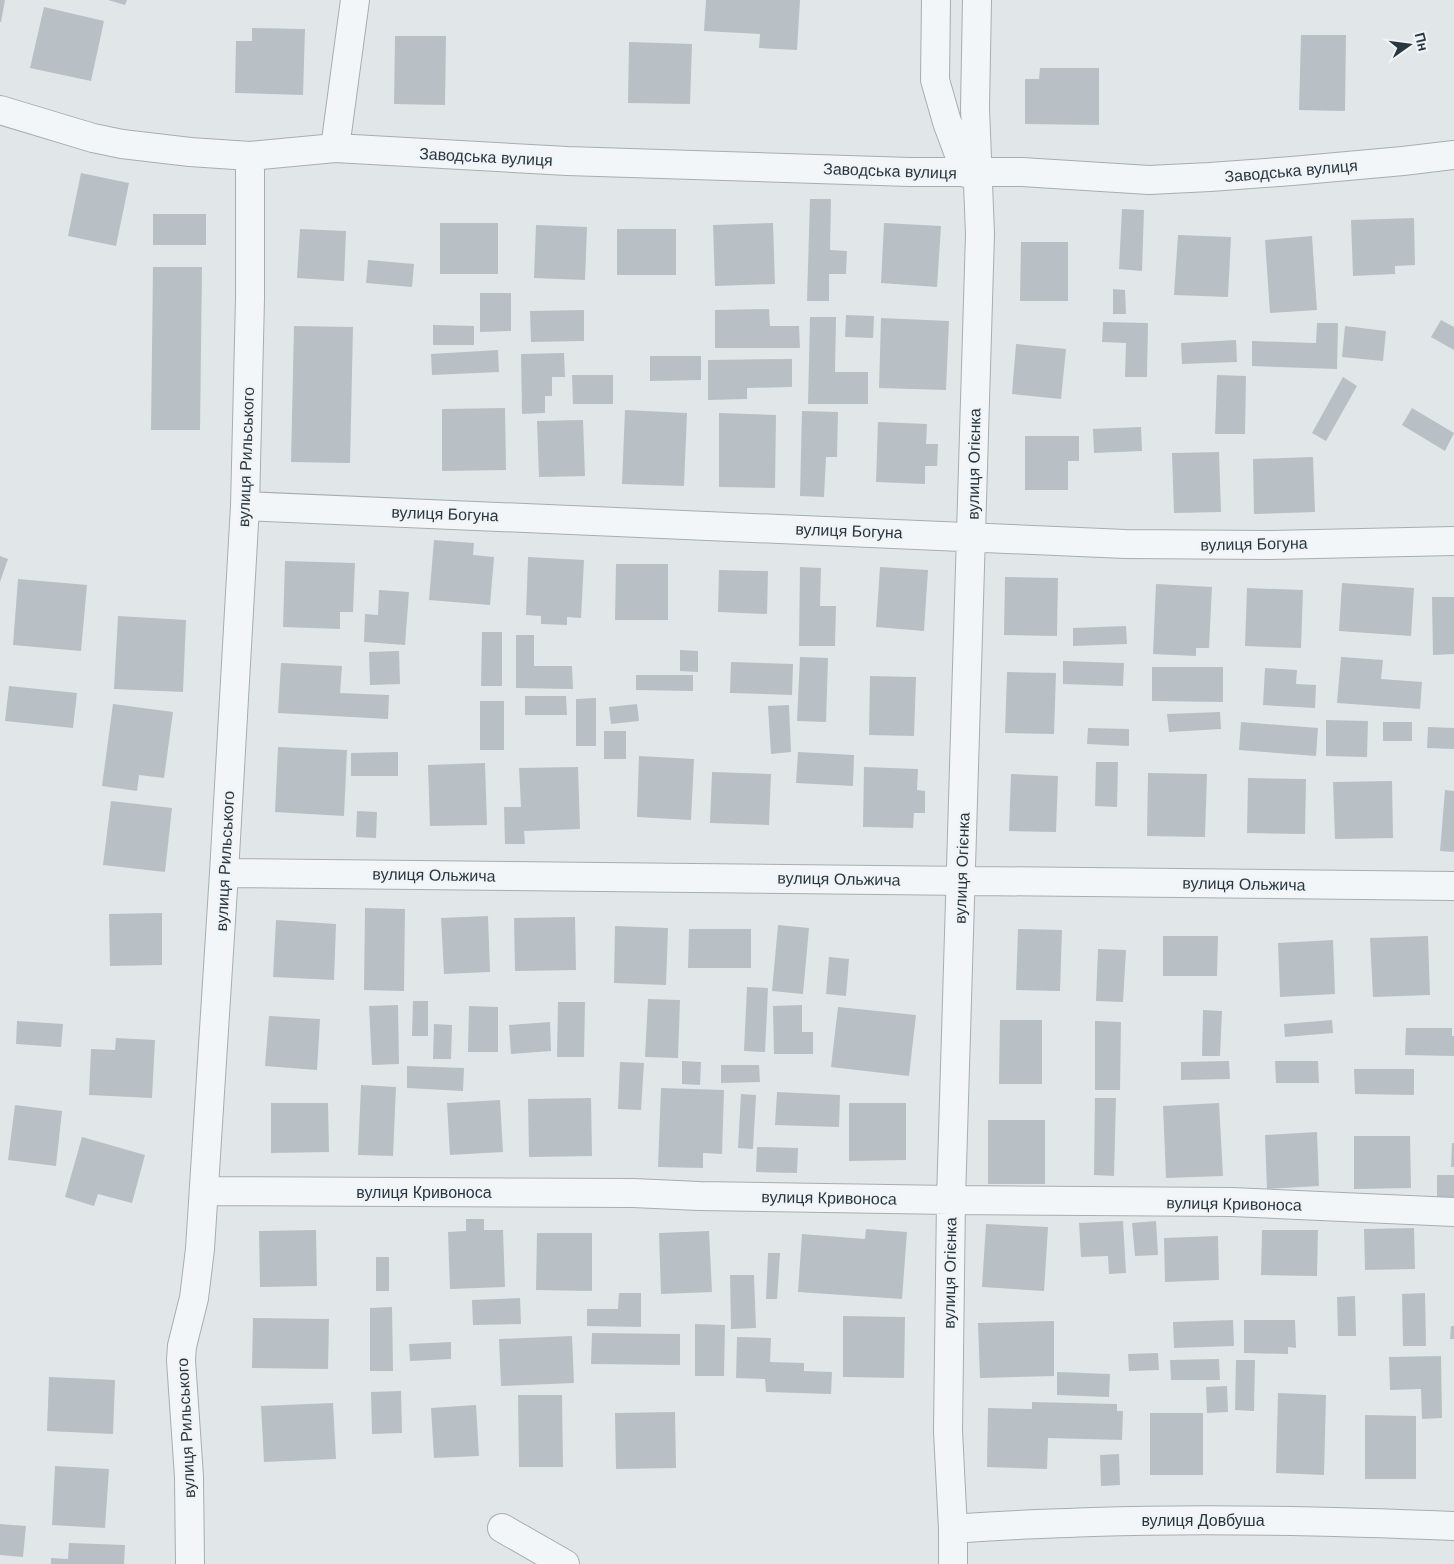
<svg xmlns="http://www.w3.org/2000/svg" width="1454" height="1564" viewBox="0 0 1454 1564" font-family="Helvetica,sans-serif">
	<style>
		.building { fill: #b8c0c6 }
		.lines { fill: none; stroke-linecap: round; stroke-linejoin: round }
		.minor-casing { stroke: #a6aeb3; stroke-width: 30 }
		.minor { stroke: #f3f6f8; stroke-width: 28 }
		.labels { text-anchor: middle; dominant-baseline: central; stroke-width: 4.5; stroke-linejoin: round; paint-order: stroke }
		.street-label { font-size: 16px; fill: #293741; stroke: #f0f4f7 }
	</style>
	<rect width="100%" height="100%" fill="#e1e6e9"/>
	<!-- building -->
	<path class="building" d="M0,0h5l-4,22h-1z
		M108,0h19l-2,5z
		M706,0h94l-3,50 -38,-2 1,-14 -56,-3z
		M44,7l60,14 -13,60 -61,-13z
		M252,28l53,1 -2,66 -68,-2 1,-52h16z
		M1301,35h45l-1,76 -46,-1z
		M395,36h51l-1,69 -51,-1z
		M629,42l63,2 -2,60 -62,-1z
		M1040,68h59v57l-74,-1v-45h14z
		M81,173l48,10 -13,63 -48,-10z
		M810,199h21l-1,51 17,1 -1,23h-17v27h-22z
		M1122,209l22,1 -2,61 -23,-2z
		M153,214h53v31h-53z
		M1414,218l1,47 -20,1v8l-42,2 -2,-56z
		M440,223h58v51h-58z
		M773,223l2,61 -60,2 -2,-61z
		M884,223l57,3 -4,61 -56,-4z
		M536,225l51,2 -2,53 -51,-2z
		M300,229l46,2 -2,50 -47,-3z
		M617,229h59v46h-59z
		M1178,235l53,2 -3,60 -54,-2z
		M1312,236l5,74 -47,3 -5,-73z
		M1021,242h47v59h-48z
		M368,260l46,4 -2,23 -46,-4z
		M153,267h49l-2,163h-49z
		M1113,289l12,1 1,24h-13z
		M480,293h31v38l-31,1z
		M769,309l1,17h29l1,22h-85v-38z
		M584,310v31l-53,1 -1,-31z
		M846,315l28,1 -1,22 -28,-1z
		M810,317h26l-1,55h33v32h-60z
		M881,318l68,3 -3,69 -67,-2z
		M1441,320l13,7v23l-23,-13z
		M1103,322l45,1 -1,54h-22l1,-34 -24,-1z
		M1317,323h21l-1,46 -85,-3v-25l64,2z
		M433,325l41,1v19h-41z
		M294,326l59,1 -3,136 -59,-1z
		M1345,326l41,5 -3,30 -41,-4z
		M1236,340l1,22 -55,2 -1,-21z
		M1016,344l50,5 -5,50 -49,-5z
		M498,350l1,22 -67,3 -1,-21z
		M564,353l1,24h-13v19h-7v17l-23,1 -1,-60z
		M650,356h51v24l-51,1z
		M792,359v28l-45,1v11l-39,1v-40z
		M572,375h41v29h-40z
		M1217,375l29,1 -1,58h-30z
		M1343,377l14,9 -31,55 -14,-8z
		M505,408l1,62 -64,1v-62z
		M1412,408l42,25 -9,18 -43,-26z
		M625,410l62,3 -3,73 -62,-2z
		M802,411l36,1 -1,45h-11l-2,40 -24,-1z
		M719,413l57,2 -1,73 -56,-1z
		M583,420l2,56 -46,1 -2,-56z
		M878,422l49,2 -1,20h12l-1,22h-12v18l-49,-2z
		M1141,427l1,24 -48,2 -1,-24z
		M1025,436h54v25h-11v29h-43z
		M1219,452l2,60 -47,1 -2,-60z
		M1313,457l2,55 -61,2 -1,-55z
		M434,540l40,3 -1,12 21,2 -4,48 -61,-5z
		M0,556l8,3 -8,23z
		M528,557l56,3 -3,58 -14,-1v8l-26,-1v-8l-15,-1z
		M285,561l70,2 -2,49h-13v17l-57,-2z
		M616,564h52v56h-53z
		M800,567l21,1 -1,38h16l-1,40h-36z
		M880,567l48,3 -4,61 -48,-4z
		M719,570l49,1 -1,43 -49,-2z
		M1005,577l53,1 -1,58 -53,-1z
		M18,579l69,6 -6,66 -68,-6z
		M1342,583l72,5 -3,48 -72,-5z
		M1156,584l56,3 -3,61h-13v8l-43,-2z
		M1247,588l56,2 -2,58 -56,-2z
		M379,590l30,2 -4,53 -41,-3 1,-28 13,1z
		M1432,597h22v57l-21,1z
		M118,616l68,4 -3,72 -69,-3z
		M1126,626l1,18 -54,2v-18z
		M482,632h20v54h-21z
		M516,635h18v31h38l1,23 -57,-1z
		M680,650l18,1v21l-18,-1z
		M399,651l1,33 -30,1 -1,-33z
		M800,657l28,1 -2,64 -29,-1z
		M1341,657l42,3 -2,19 41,3 -2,27 -83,-6z
		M1063,661l61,2 -1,23 -60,-2z
		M731,662l62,2 -1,31 -62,-2z
		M281,663l61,3 -2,27 49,2 -1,24 -110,-6z
		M1152,667h71v35l-71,-1z
		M1265,668l32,2 -1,14 20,1 -1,23 -52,-3z
		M1007,672l49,1 -2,61 -49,-1z
		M636,675h57v16l-57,-1z
		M870,676l46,1 -2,59 -45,-1z
		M9,686l68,7 -4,35 -68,-7z
		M525,696h41l1,19h-42z
		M596,698v48h-20v-47z
		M480,701h24v49h-24z
		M113,704l60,8 -9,66 -25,-3 -2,16 -35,-5z
		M637,704l2,17 -28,3 -2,-17z
		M789,705l2,47 -20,2 -3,-48z
		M1220,712l1,17 -52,3 -2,-18z
		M1326,720l42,1 -1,36 -41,-1z
		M1241,722l77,6 -2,28 -77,-6z
		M1383,722h29v19h-29z
		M1428,727l26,1v21l-27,-1z
		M1088,728l41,1v17l-42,-2z
		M604,731h22v28h-22z
		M278,747l69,3 -3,66 -69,-4z
		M398,752v24h-47v-23z
		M798,752l56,3 -1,31 -57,-3z
		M639,756l55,3 -3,61 -54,-3z
		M1096,762h22l-1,45 -22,-1z
		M485,763l2,62 -57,1 -2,-61z
		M578,767l2,62 -56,2 1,13h-20l-1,-37h17l-2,-39z
		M864,767l54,2 -1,21 8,1v22h-11l-1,15 -50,-1z
		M712,772l59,2 -2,51 -59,-2z
		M1148,773l59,1 -2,63 -58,-1z
		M1011,774l47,2 -2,56 -47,-1z
		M1248,778l58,1 -1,55 -58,-1z
		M1392,781l1,57 -58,1 -2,-57z
		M1445,790l9,1v61l-14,-1z
		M111,801l61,7 -7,64 -62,-7z
		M357,811l20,1 -1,26 -20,-1z
		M365,908l40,1 -1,82 -40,-1z
		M162,913v52l-52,1 -1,-52z
		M488,916l2,56 -46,2 -3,-56z
		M575,917l1,53 -61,1 -1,-53z
		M276,920l60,4 -2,56 -61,-3z
		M778,925l31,3 -6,66 -31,-3z
		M615,926l53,2 -2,57 -52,-2z
		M689,929h62v39h-63z
		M1018,929l44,1 -2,61 -44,-1z
		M1163,936h55l-1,40h-54z
		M1428,936l2,59 -57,2 -3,-59z
		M1333,940l2,54 -55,3 -2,-54z
		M1098,949l28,1 -3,52 -27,-1z
		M829,957l20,2 -3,37 -20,-2z
		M747,987l21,1 -3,64 -21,-1z
		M648,999l32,1 -2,58 -33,-1z
		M413,1001h15v35h-16z
		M558,1002h27l-1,55h-27z
		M398,1005l1,59 -27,1 -3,-59z
		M802,1005v27h11v22h-39l-1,-48z
		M469,1006l29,1v45h-30z
		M838,1007l78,8 -7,61 -78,-9z
		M1203,1010l19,1 -2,45h-18z
		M269,1016l51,3 -3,51 -52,-4z
		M1000,1020h42v64h-43z
		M1332,1020l1,13 -48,4 -1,-13z
		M17,1021l46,3 -2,23 -45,-3z
		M1095,1021l26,1 -1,68h-25z
		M550,1022l1,29 -40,3 -2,-29z
		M434,1024l18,1 -1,34h-18z
		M1406,1028h46v8h2v20l-49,-1z
		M116,1038l39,2 -3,58 -63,-3 2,-46 24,1z
		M682,1061l19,1 -1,23 -18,-1z
		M1229,1061l1,18 -49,1v-18z
		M1275,1061h43l1,22h-43z
		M620,1062l24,1 -3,47 -23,-1z
		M721,1065h38l1,17 -39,1z
		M407,1066l57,2 -1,23 -56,-3z
		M1354,1069h60v26l-59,-1z
		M361,1085l35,2 -3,69 -35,-1z
		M661,1088l63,2 -2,64 -19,-1v15l-45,-1z
		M777,1092l63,3 -1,32 -64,-2z
		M741,1094l15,1 -3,54 -15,-1z
		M591,1098l1,58 -63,1 -1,-58z
		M1095,1098h21l-2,78 -20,-1z
		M500,1100l3,52 -53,3 -3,-52z
		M271,1103h57l1,49 -58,1z
		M849,1103h57v57l-57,1z
		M1219,1103l4,73 -57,2 -3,-72z
		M15,1105l47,6 -6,55 -48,-6z
		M988,1120h57v64h-57z
		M1317,1132l2,54 -52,3 -2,-54z
		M1354,1136h56l1,52 -57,1z
		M82,1137l63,18 -13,48 -34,-9 -4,12 -29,-9z
		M1452,1143h2v24h-3z
		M757,1147l41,1 -1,25 -41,-1z
		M1437,1175h17v27h-17z
		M466,1219h18v11h19l2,57 -55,2 -2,-57 18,-1z
		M1123,1221l3,52 -17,1 -1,-18 -27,1 -2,-34z
		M1156,1221l2,34 -23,1 -3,-33z
		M986,1224l62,3 -4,64 -62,-4z
		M1414,1228l1,41 -50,1 -1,-41z
		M866,1229l41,3 -5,67 -104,-7 4,-58 63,5z
		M316,1230l1,56 -57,1 -1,-56z
		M1262,1230h56l-1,46 -56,-1z
		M709,1231l3,61 -51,2 -2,-61z
		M537,1233h55v58l-56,-1z
		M1218,1236l1,44 -54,2 -1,-44z
		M768,1253h12l-3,46h-11z
		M376,1257h13v34h-13z
		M730,1275h24l2,53 -25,1z
		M619,1293h22v34l-54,-1v-17h31z
		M1425,1293l1,53h-23l-1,-52z
		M1355,1296l1,40h-18l-1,-39z
		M520,1298l1,26 -48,1 -1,-25z
		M392,1307l1,64h-23v-63z
		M843,1316l62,1 -1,61 -61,-1z
		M253,1318l76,1 -1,50 -76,-1z
		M1233,1320l1,26 -60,2 -1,-26z
		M1244,1320h51l1,28 -8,-1v7l-44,-1z
		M1054,1321v55l-74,2 -2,-55z
		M695,1324l30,1 -1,51h-29z
		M1451,1326h3v13h-4z
		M592,1333l88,1v31l-89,-1z
		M572,1336l2,47 -73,3 -2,-47z
		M737,1337l34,1 -1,24 34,1v8l28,1 -1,22 -65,-2 -1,-13 -29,-1z
		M451,1342v17l-41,2 -1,-17z
		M1158,1353l1,17 -30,1 -1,-17z
		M1441,1356l1,62 -20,1 -1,-30 -31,1 -1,-33z
		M1219,1359l1,21h-49l-1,-20z
		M1236,1360h19l-1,51 -19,-1z
		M1057,1372l53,2 -1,23 -52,-2z
		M49,1377l66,3 -2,54 -66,-3z
		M1227,1386l1,26 -21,1 -1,-26z
		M401,1391l1,42 -30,1 -1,-42z
		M1278,1393l48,2 -2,80 -48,-2z
		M518,1395h44l1,72h-44z
		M1032,1402l85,2v7h6l-1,29 -74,-2 -1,31 -60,-2 1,-59 44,1z
		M333,1403l3,56 -72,3 -3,-56z
		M476,1405l3,51 -45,2 -3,-50z
		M675,1412l1,56 -60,1 -1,-56z
		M1150,1413h53v62h-53z
		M1365,1415l51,1v63h-51z
		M1119,1454l1,31 -19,1 -1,-31z
		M55,1466l54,3 -4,59 -53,-3z
		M0,1524l26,2 -3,31 -23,-2z
		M69,1543l56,2 -1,19h-73v-6l17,1z"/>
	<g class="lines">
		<defs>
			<path id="minor" d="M936,0l-1,80 12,42 19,51
				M0,110l93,28 29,6 68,8 60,4 85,-8 232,13 343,11h112l127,8 61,-3 82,-6 111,-10 51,-6
				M335,148l20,-148
				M245,506l880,38 145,1 184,-4
				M224,873l1230,13
				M204,1191l429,2 66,3 252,4 280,2 223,10
				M502,1528l63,36
				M953,1529c46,-4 93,-5 140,-7 121,-4 240,-1 361,4
				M190,1564l-1,-87 -8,-117 1,-14 12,-48 6,-49 24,-376 21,-367 5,-207v-143
				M953,1564v-35l-5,-98 3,-231 29,-966 -5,-126 2,-108"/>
		</defs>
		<!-- minor casing -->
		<use href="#minor" class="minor-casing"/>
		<!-- minor -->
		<use href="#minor" class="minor"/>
	</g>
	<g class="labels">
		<!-- street labels -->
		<g class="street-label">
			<text transform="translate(486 157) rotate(3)">Заводська вулиця</text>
			<text transform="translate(890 171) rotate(2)">Заводська вулиця</text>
			<text transform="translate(1291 171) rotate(-5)">Заводська вулиця</text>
			<text transform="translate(246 457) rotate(-88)">вулиця Рильського</text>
			<text transform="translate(974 464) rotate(-89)">вулиця Огієнка</text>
			<text transform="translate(445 514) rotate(2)">вулиця Богуна</text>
			<text transform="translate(849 531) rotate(2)">вулиця Богуна</text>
			<text transform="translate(1254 544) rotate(-1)">вулиця Богуна</text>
			<text transform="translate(225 861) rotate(-87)">вулиця Рильського</text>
			<text transform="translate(962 868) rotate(-88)">вулиця Огієнка</text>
			<text transform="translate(434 875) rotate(1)">вулиця Ольжича</text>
			<text transform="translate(839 879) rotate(1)">вулиця Ольжича</text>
			<text transform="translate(1244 884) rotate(1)">вулиця Ольжича</text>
			<text x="424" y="1192">вулиця Кривоноса</text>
			<text transform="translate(829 1198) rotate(1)">вулиця Кривоноса</text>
			<text transform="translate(1234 1204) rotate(1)">вулиця Кривоноса</text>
			<text transform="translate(950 1273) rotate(-89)">вулиця Огієнка</text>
			<text transform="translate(186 1428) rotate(-93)">вулиця Рильського</text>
			<text x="1203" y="1520">вулиця Довбуша</text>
		</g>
	</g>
	<!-- north arrow -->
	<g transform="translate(1409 45) rotate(76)" stroke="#f0f4f7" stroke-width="4" paint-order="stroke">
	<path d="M0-4L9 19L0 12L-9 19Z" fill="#293741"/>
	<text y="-8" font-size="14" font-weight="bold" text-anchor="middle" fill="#293741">Пн</text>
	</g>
</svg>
